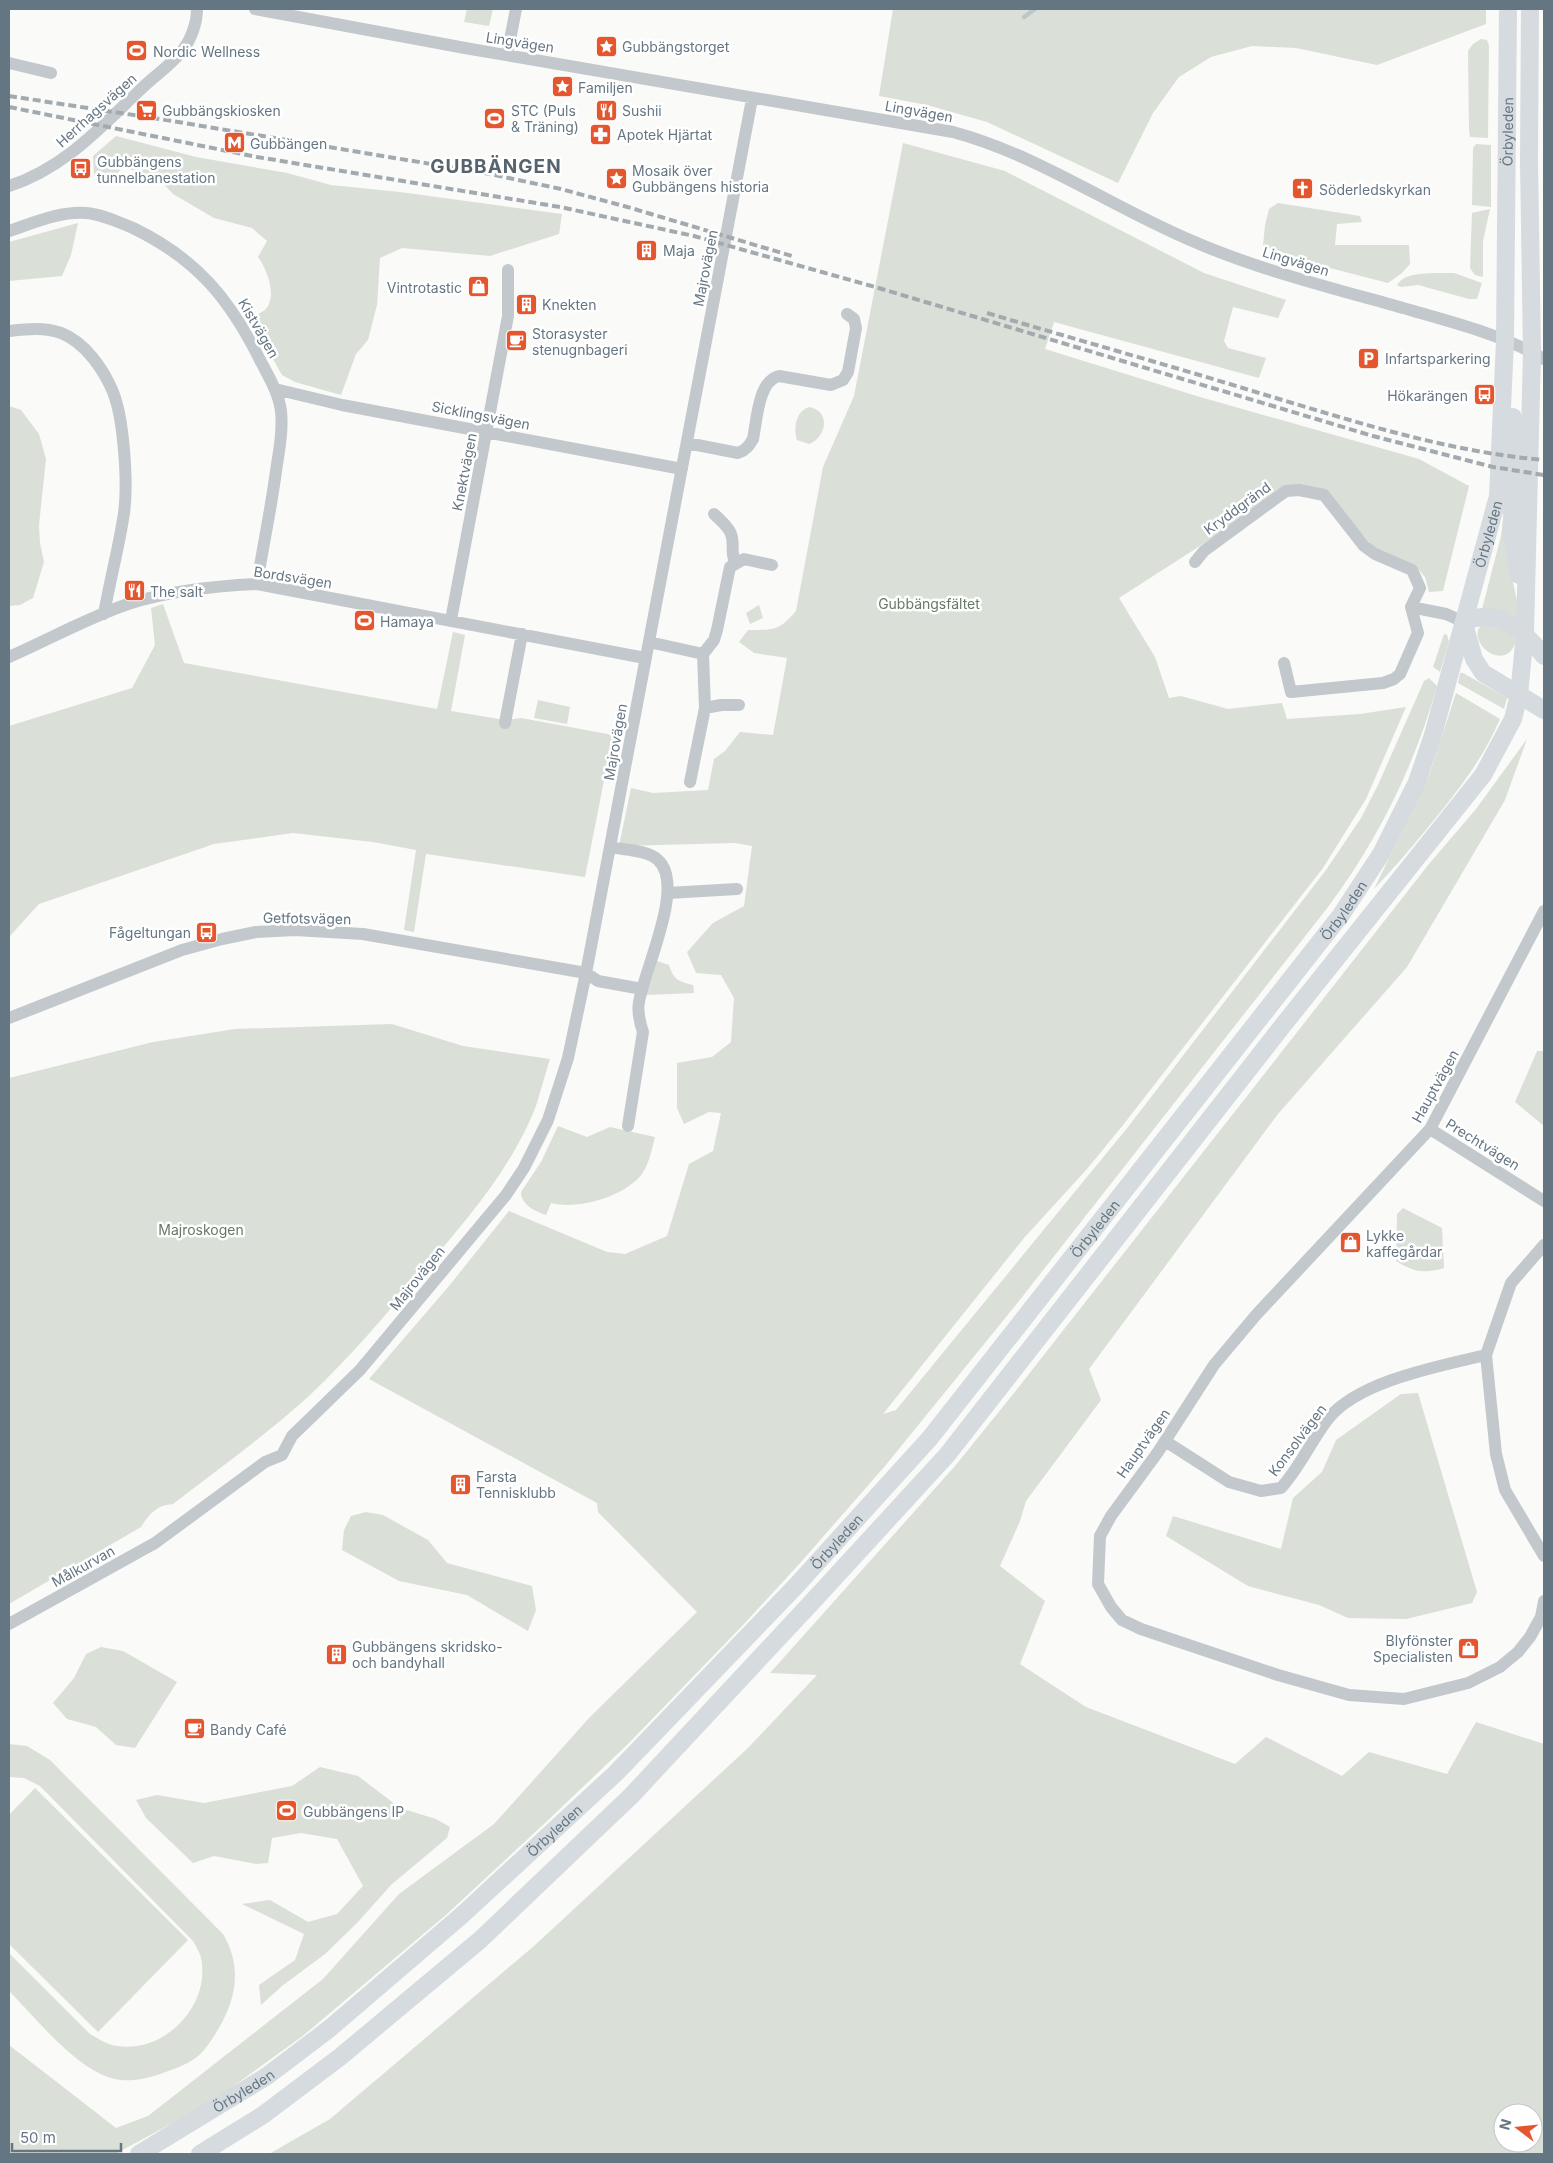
<svg xmlns="http://www.w3.org/2000/svg" width="1553" height="2163" viewBox="0 0 1553 2163" font-family="Inter,sans-serif">
	<style>
		.green { fill: #dadfd7; fill-rule: evenodd }
		.lines { fill: none; stroke-linecap: round; stroke-linejoin: round }
		.stream { stroke: #bbc7cb; stroke-width: 4.5 }
		.street { stroke: #c3c8cc; stroke-width: 12 }
		.secondary { stroke: #d6dbdf; stroke-width: 18 }
		.rail { stroke: #a2aab0; stroke-width: 4; stroke-dasharray: 8 4; stroke-linecap: butt }
		.labels { text-anchor: middle; dominant-baseline: central; stroke-width: 5; stroke-linejoin: round; paint-order: stroke }
		.street-label { font-size: 14px; fill: #657683; stroke: #fff }
		.poi-label { font-size: 14px; fill: #657683; stroke: #fff; text-anchor: start }
		.park-label { font-size: 14px; fill: #687a64; stroke: #fff }
		.district-label { font-size: 19px; font-weight: bold; letter-spacing: 1px; fill: #57646e; stroke: #fff }
	</style>
	<rect width="100%" height="100%" fill="#fafaf8"/>
	<!-- green -->
	<path class="green" d="M467,9h26l-4,17 -25,-4z
		M893,9h593v15l-109,41 -81,-17 -44,-2 -41,11 -32,20 -26,36 -35,70 -131,-61 -60,-17 -48,-9z
		M1481,39l6,1 2,6 -1,92 -18,-1 -1,-7 -1,-79 5,-7z
		M116,136l80,21 91,16 44,12 69,7 162,22 -3,20 -69,22 -88,-8 -22,10 -3,47 -9,35 -12,14 -15,41 -46,-13 -13,-7 -32,-57c5,-3 11,-5 15,-8 13,-13 2,-41 -7,-53l9,-16 -15,-13 -38,-10 -41,-24 -15,-16 -35,-11 -15,17 -14,-8 -1,-20z
		M903,143l102,28 199,102 82,27 -8,18 -45,-11 -9,34 4,7 38,10 -7,20 -205,-56 -9,27 155,48 219,62 50,27 -26,105 -14,1 -4,-15 -8,-9 -42,-19 -40,-47 -42,-16 -174,112 36,59 14,41 12,-2 47,13 54,-6 5,16 73,-5 46,-7 -40,92 -43,69 -200,257 -36,44 -63,69 -141,176 13,-4 232,-283 198,-257 35,-52 17,-33 46,-104 5,-3 8,8c-23,81 -59,154 -109,221l-313,399 -130,160 -84,96 -57,62 -116,120 -83,79 -98,91 -143,121 -94,68 -95,51h-106v-109l107,83 32,-12 175,-137 76,-85 95,-70 96,-107 107,-105 -99,-100 -1,-9 -228,-124 80,-93 60,-75 98,41 18,2 42,-18 22,-72 24,-13 8,-38 -12,-1 -25,12 -7,-16v-45l35,-6 19,-15 3,-44 -13,-23 -25,-2 -9,-21 26,-29 31,-17 8,-60 -17,-3 -116,3 12,-58 22,5 55,-3 6,-31 11,-8 15,-19 33,3 14,-77 -33,-5 -15,-11 9,-12c26,0 31,1 48,-19l27,-144 31,-71z
		M1476,144l15,1v62l-19,-2 1,-57z
		M1278,203l82,13 2,6 -25,2 -2,21h74l1,19 -8,9 -14,10 -62,-16 -63,-21 2,-21 4,-16z
		M1490,209l-7,32v36l-8,-2 -5,-7 2,-55z
		M78,223l-7,32 -9,21 -53,5v-39z
		M1434,273h20l28,10 -5,16h-8l-51,-14 -17,2 -4,-2c8,-12 24,-11 37,-12z
		M9,406l12,4 18,24 7,25 -7,66 1,18 4,19 -11,36 -13,7 -11,1z
		M809,407c22,4 18,30 0,37l-12,-4c-4,-12 -1,-29 12,-33z
		M1504,510l2,39 11,52v17l-2,1 -33,-10 19,-73z
		M163,604l21,59 253,46 16,-77 12,3 -14,76 54,9 16,-2 92,17 -28,142 -159,-23 -12,78 -10,-2 12,-80 -43,-8 -80,-9 -79,11 -175,60 -30,33v-211l123,-38 23,-43 -4,-37z
		M759,605l4,13 -13,6 -4,-11z
		M1485,622l27,11 4,8c-11,36 -56,-3 -31,-19z
		M1444,634l3,1 2,7 -9,30 -7,-5z
		M1460,673h3l44,25 -3,11 -46,-26z
		M1456,693l44,26c-17,40 -43,73 -70,106 -18,22 -36,43 -56,64l55,-113z
		M538,700l32,7 -3,17 -33,-6z
		M1527,739l-22,61 -98,167 -129,147 -189,255 12,31 -75,101 -6,20 -20,45 45,35 -25,63 66,43 149,57 31,-27 76,39 27,-24 78,22 29,-52 68,22v410h-1275l61,-35 204,-173 214,-198 69,-73 -47,-2 185,-207 59,-73 415,-529 47,-55zM1503,2113h30v30h-30z
		M657,961l12,4c4,14 10,17 24,20l1,8 -48,2z
		M392,1024l71,22 87,13c-5,15 -9,31 -14,47 -25,64 -71,116 -115,167 -36,43 -72,85 -112,123 -43,39 -91,73 -136,108 -16,1 -24,10 -32,23l-132,77v-526l144,-36 82,-13z
		M1537,1051h7v75l-29,-24z
		M558,1126l29,11 23,-10 45,10c-3,12 -6,27 -13,37 -18,23 -64,36 -91,29l-5,12c-11,-4 -25,-10 -25,-23l20,-30z
		M1403,1208l39,20 2,40c-21,6 -30,4 -48,-7l1,-47z
		M1418,1393l59,199 -5,11 -66,16 -58,-1 -29,-13 -71,-19 -82,-50 7,-20 108,33 12,-51 29,-26 14,-32 65,-46z
		M366,1512l17,3 45,25 19,23 85,23 4,24 -8,21 -61,-36 -68,-14 -57,-31 2,-20 7,-14z
		M101,1647l22,4 54,31 -42,66 -19,-3 -20,-18 -29,-8 -14,-16 21,-25 12,-24z
		M9,1744l18,2 23,14 173,174c21,35 12,70 -9,102 -5,8 -12,18 -20,23 -10,7 -23,11 -34,15 -15,5 -33,9 -49,4 -37,-11 -75,-60 -102,-87v-38l81,81c9,5 17,11 28,12 47,7 93,-41 83,-88 -1,-5 -5,-12 -8,-17l-153,-155 -16,-8 -15,-1z
		M320,1767l38,9 42,32 36,11 14,8 -3,11 -56,47 -33,37 -33,32 -43,32 -21,19 -2,-20 36,-25 9,-26 -62,-30 28,-4 38,22 29,-8 26,-28 -26,-47 -36,-6 -29,5 -4,25 -12,1 -42,-8 -21,7 -47,-45 -10,-18 21,-5 47,8 88,-17z
		M35,1788l153,152 -90,92 -89,-88v-129z"/>
	<g class="lines">
		<!-- stream -->
		<path class="stream" d="M1024,17l11,-8"/>
		<!-- street -->
		<path class="street" d="M255,9l210,39 488,84c85,23 157,74 237,108 71,31 146,49 220,70 45,13 93,25 134,49
			M507,55l9,-46
			M9,63l42,10
			M9,186c54,-17 91,-58 131,-96 13,-13 30,-24 42,-39 9,-11 15,-28 15,-42
			M9,231c24,-8 51,-20 77,-18 16,1 32,9 47,15 64,31 97,71 128,134 8,15 18,32 20,49 2,20 -2,40 -5,60 -5,38 -13,75 -19,113
			M9,331c18,-2 35,-4 52,2 24,9 43,37 52,59 11,27 15,92 11,121 -5,34 -14,67 -20,101
			M275,389l67,16 340,64
			M687,443l51,10c8,-3 11,-7 15,-14 4,-19 5,-58 26,-63l52,9 12,-5 5,-8 8,-44 -2,-9 -7,-5
			M714,514c6,6 14,12 17,20 4,10 -1,17 4,28
			M1195,562l9,-11 75,-55 7,-5 13,-1 25,5 40,51 11,8 37,16 8,18 -9,19 7,26 -18,41 -6,5 -11,4 -92,9 -7,-29
			M1411,607l35,7 18,8
			M451,620l57,-304v-46
			M649,642l54,12
			M9,657c39,-17 78,-39 119,-53 41,-13 86,-18 129,-20l388,74
			M705,708l16,-3h18
			M505,723l17,-89
			M690,782l15,-74 -2,-54 11,-14 3,-10 13,-63 14,-8 28,6
			M610,847c14,3 38,3 48,13 28,25 -14,110 -19,142 -2,10 1,21 4,30l-15,94
			M668,893l69,-4
			M1544,911l-114,218 -174,186 -42,50 -56,87 -47,64 -11,20 -2,48 13,23 11,13 19,9 137,46 71,20 55,4 64,-16 32,-16 18,-15 12,-15 11,-20 3,-16
			M9,1018l173,-68 40,-11 34,-7 39,-2 68,4 223,39 12,8 44,8
			M1430,1129l114,72
			M1544,1245l-33,38 -25,72 10,99 9,36 39,66
			M1165,1441l64,41 32,9 20,-3c19,-21 30,-47 47,-69 30,-38 112,-53 158,-64
			M9,1624l146,-81 110,-81 17,-7 10,-19 68,-66 146,-175 18,-27 24,-48 20,-62 18,-85 166,-874"/>
		<!-- secondary -->
		<g class="secondary">
			<path d="M1513,417l-1,115 7,43"/>
			<path d="M1464,622c34,-16 60,9 80,34"/>
			<path d="M1464,624l10,35 9,14 61,37"/>
			<path id="s1" d="M139,2154l128,-78 62,-47 132,-113 155,-143 179,-186 135,-149 411,-523 40,-61 36,-72 16,-47 65,-239 7,-155 3,-332"/>
			<path d="M200,2154l63,-39 77,-58 140,-117 151,-144 182,-195 134,-146 337,-431 199,-249 30,-56 6,-24 6,-62 7,-281 -3,-192 1,-151"/>
		</g>
		<!-- rail -->
		<path class="rail" d="M9,96l157,24 319,53 76,16 70,19 161,48
			M9,107l248,50 303,50 134,29 188,53 491,147 120,31 51,8
			M987,313c94,28 188,54 282,83 90,27 181,56 275,64"/>
	</g>
	<!-- icons -->
	<defs>
		<symbol id="sight-square" viewBox="-11 -11 22 22"><rect x="-9" y="-9" width="18" height="18" rx="4" fill="#e4572e" stroke="#fff"/><path d="M0-6L1.8-2.2L6-1.7L2.9 1.2L3.7 5.4L0 3.3L-3.7 5.4L-2.9 1.2L-6-1.7L-1.8-2.2Z" fill="#fff"/></symbol>
		<symbol id="stadium-square" viewBox="-11 -11 22 22"><rect x="-9" y="-9" width="18" height="18" rx="4" fill="#e4572e" stroke="#fff"/><path d="M0-5a6.5 5 0 1 0 0 10a6.5 5 0 1 0 0-10ZM-3.5-1.8h7v3.6h-7Z" fill="#fff"/></symbol>
		<symbol id="supermarket-square" viewBox="-11 -11 22 22"><rect x="-9" y="-9" width="18" height="18" rx="4" fill="#e4572e" stroke="#fff"/><path d="M-6-5.5h2.5l.6 2H6L4.5 2H-2.5L-4.4-4H-6ZM-1.5 3.2a1.3 1.3 0 1 0 .1 0ZM3 3.2a1.3 1.3 0 1 0 .1 0Z" fill="#fff"/></symbol>
		<symbol id="restaurant-square" viewBox="-11 -11 22 22"><rect x="-9" y="-9" width="18" height="18" rx="4" fill="#e4572e" stroke="#fff"/><path d="M-5-6h1v4h1v-4h1v4h1v-4h1v5L-1.5 .5V6h-2V.5L-5-1ZM5-6V6H3V1.5H1.5Q1.5-4 5-6Z" fill="#fff"/></symbol>
		<symbol id="pharmacy-square" viewBox="-11 -11 22 22"><rect x="-9" y="-9" width="18" height="18" rx="4" fill="#e4572e" stroke="#fff"/><path d="M-2-6h4v4h4v4h-4v4h-4v-4h-4v-4h4Z" fill="#fff"/></symbol>
		<symbol id="metro-square" viewBox="-11 -11 22 22"><rect x="-9" y="-9" width="18" height="18" rx="4" fill="#e4572e" stroke="#fff"/><path d="M-5.5 5V-5H-3L0 0L3-5H5.5V5H3V-.5L0 4L-3-.5V5Z" fill="#fff"/></symbol>
		<symbol id="bus-square" viewBox="-11 -11 22 22"><rect x="-9" y="-9" width="18" height="18" rx="4" fill="#e4572e" stroke="#fff"/><path d="M-5-6H5V4H4V6H2V4H-2V6H-4V4H-5ZM-3.5-4V0h7V-4ZM-3.5 1.2v1.5H-2V1.2ZM2 1.2v1.5H3.5V1.2Z" fill="#fff"/></symbol>
		<symbol id="church-square" viewBox="-11 -11 22 22"><rect x="-9" y="-9" width="18" height="18" rx="4" fill="#e4572e" stroke="#fff"/><path d="M-1.2-6h2.4v3.5h3.3v2.4h-3.3V6h-2.4V-.1h-3.3v-2.4h3.3Z" fill="#fff"/></symbol>
		<symbol id="building-square" viewBox="-11 -11 22 22"><rect x="-9" y="-9" width="18" height="18" rx="4" fill="#e4572e" stroke="#fff"/><path d="M-4-6H4V6H1V3H-1V6H-4ZM-2.5-4.3h1.7v1.8h-1.7ZM.8-4.3h1.7v1.8H.8ZM-2.5-1h1.7V.8h-1.7ZM.8-1h1.7V.8H.8Z" fill="#fff"/></symbol>
		<symbol id="shop-square" viewBox="-11 -11 22 22"><rect x="-9" y="-9" width="18" height="18" rx="4" fill="#e4572e" stroke="#fff"/><path d="M-5-2.5h2.3a2.7 3.5 0 0 1 5.4 0H5L5.5 6h-11ZM-1.5-2.5h3a1.5 2.3 0 0 0-3 0Z" fill="#fff"/></symbol>
		<symbol id="cafe-square" viewBox="-11 -11 22 22"><rect x="-9" y="-9" width="18" height="18" rx="4" fill="#e4572e" stroke="#fff"/><path d="M-5.5-4.5H6V0H3Q3 3.5 0 3.5H-2.5Q-5.5 3.5-5.5 0ZM3-3.2v2h1.7v-2ZM-6 4.5H4V6H-6Z" fill="#fff"/></symbol>
		<symbol id="parking-square" viewBox="-11 -11 22 22"><rect x="-9" y="-9" width="18" height="18" rx="4" fill="#e4572e" stroke="#fff"/><path d="M-3.5-5.5H1a3.5 3.5 0 0 1 0 7H-1V5.5H-3.5ZM-1-3.4V-.6H.8a1.4 1.4 0 0 0 0-2.8Z" fill="#fff"/></symbol>
	</defs>
	<g fill-rule="evenodd">
		<use href="#sight-square" x="594" y="34" width="25" height="25"/>
		<use href="#stadium-square" x="124" y="38" width="25" height="25"/>
		<use href="#sight-square" x="550" y="74" width="25" height="25"/>
		<use href="#supermarket-square" x="134" y="98" width="25" height="25"/>
		<use href="#restaurant-square" x="594" y="98" width="25" height="25"/>
		<use href="#stadium-square" x="482" y="106" width="25" height="25"/>
		<use href="#pharmacy-square" x="588" y="122" width="25" height="25"/>
		<use href="#metro-square" x="222" y="130" width="25" height="25"/>
		<use href="#bus-square" x="68" y="156" width="25" height="25"/>
		<use href="#sight-square" x="604" y="166" width="25" height="25"/>
		<use href="#church-square" x="1290" y="176" width="25" height="25"/>
		<use href="#building-square" x="634" y="238" width="25" height="25"/>
		<use href="#shop-square" x="466" y="274" width="25" height="25"/>
		<use href="#building-square" x="514" y="292" width="25" height="25"/>
		<use href="#cafe-square" x="504" y="328" width="25" height="25"/>
		<use href="#parking-square" x="1356" y="346" width="25" height="25"/>
		<use href="#bus-square" x="1472" y="382" width="25" height="25"/>
		<use href="#restaurant-square" x="122" y="578" width="25" height="25"/>
		<use href="#stadium-square" x="352" y="608" width="25" height="25"/>
		<use href="#bus-square" x="194" y="920" width="25" height="25"/>
		<use href="#shop-square" x="1338" y="1230" width="25" height="25"/>
		<use href="#building-square" x="448" y="1472" width="25" height="25"/>
		<use href="#shop-square" x="1456" y="1636" width="25" height="25"/>
		<use href="#building-square" x="324" y="1642" width="25" height="25"/>
		<use href="#cafe-square" x="182" y="1716" width="25" height="25"/>
		<use href="#stadium-square" x="274" y="1798" width="25" height="25"/>
	</g>
	<g class="labels">
		<!-- street labels -->
		<g class="street-label">
			<text transform="translate(520 42) rotate(9)">Lingvägen</text>
			<text transform="translate(96 110) rotate(-42)">Herrhagsvägen</text>
			<text transform="translate(919 111) rotate(10)">Lingvägen</text>
			<text stroke="none"><textPath href="#s1" startOffset="2552">Örbyleden</textPath></text>
			<text transform="translate(1296 261) rotate(17)">Lingvägen</text>
			<text transform="translate(705 268) rotate(-79)">Majrovägen</text>
			<text transform="translate(259 328) rotate(60)">Kistvägen</text>
			<text transform="translate(481 415) rotate(11)">Sicklingsvägen</text>
			<text transform="translate(464 472) rotate(-79)">Knektvägen</text>
			<text transform="translate(1237 508) rotate(-36)">Kryddgränd</text>
			<text stroke="none"><textPath href="#s1" startOffset="2148">Örbyleden</textPath></text>
			<text transform="translate(293 577) rotate(9)">Bordsvägen</text>
			<text transform="translate(615 742) rotate(-80)">Majrovägen</text>
			<text stroke="none"><textPath href="#s1" startOffset="1742">Örbyleden</textPath></text>
			<text transform="translate(307 918) rotate(1)">Getfotsvägen</text>
			<text transform="translate(1435 1086) rotate(-61)">Hauptvägen</text>
			<text transform="translate(1483 1144) rotate(32)">Prechtvägen</text>
			<text stroke="none"><textPath href="#s1" startOffset="1338">Örbyleden</textPath></text>
			<text transform="translate(417 1278) rotate(-51)">Majrovägen</text>
			<text transform="translate(1297 1440) rotate(-53)">Konsolvägen</text>
			<text transform="translate(1143 1443) rotate(-55)">Hauptvägen</text>
			<text stroke="none"><textPath href="#s1" startOffset="932">Örbyleden</textPath></text>
			<text transform="translate(83 1566) rotate(-29)">Målkurvan</text>
			<text stroke="none"><textPath href="#s1" startOffset="528">Örbyleden</textPath></text>
			<text stroke="none"><textPath href="#s1" startOffset="122">Örbyleden</textPath></text>
		</g>
		<!-- poi labels -->
		<g class="poi-label">
			<text x="622" y="46">Gubbängstorget</text>
			<text x="153" y="51">Nordic Wellness</text>
			<text x="578" y="87">Familjen</text>
			<text x="162" y="110">Gubbängskiosken</text>
			<text x="511" y="110">STC (Puls<tspan x="511" dy="16">&amp; Träning)</tspan></text>
			<text x="622" y="110">Sushii</text>
			<text x="617" y="134">Apotek Hjärtat</text>
			<text x="250" y="143">Gubbängen</text>
			<text x="97" y="161">Gubbängens<tspan x="97" dy="16">tunnelbanestation</tspan></text>
			<text x="632" y="170">Mosaik över<tspan x="632" dy="16">Gubbängens historia</tspan></text>
			<text x="1319" y="189">Söderledskyrkan</text>
			<text x="663" y="250">Maja</text>
			<text x="462" y="287" text-anchor="end">Vintrotastic</text>
			<text x="542" y="304">Knekten</text>
			<text x="532" y="333">Storasyster<tspan x="532" dy="16">stenugnbageri</tspan></text>
			<text x="1385" y="358">Infartsparkering</text>
			<text x="1468" y="395" text-anchor="end">Hökarängen</text>
			<text x="150" y="591">The salt</text>
			<text x="380" y="621">Hamaya</text>
			<text x="191" y="932" text-anchor="end">Fågeltungan</text>
			<text x="1366" y="1235">Lykke<tspan x="1366" dy="16">kaffegårdar</tspan></text>
			<text x="476" y="1476">Farsta<tspan x="476" dy="16">Tennisklubb</tspan></text>
			<text x="1453" y="1640" text-anchor="end">Blyfönster<tspan x="1453" dy="16">Specialisten</tspan></text>
			<text x="352" y="1646">Gubbängens skridsko-<tspan x="352" dy="16">och bandyhall</tspan></text>
			<text x="210" y="1729">Bandy Café</text>
			<text x="303" y="1811">Gubbängens IP</text>
		</g>
		<!-- park labels -->
		<g class="park-label">
			<text x="929" y="603">Gubbängsfältet</text>
			<text x="201" y="1229">Majroskogen</text>
		</g>
		<!-- district labels -->
		<g class="district-label">
			<text x="496" y="166">GUBBÄNGEN</text>
		</g>
	</g>
	<!-- border -->
	<rect width="1553" height="2163" fill="none" stroke="#657683" stroke-width="20"/>
	<!-- north arrow -->
	<g transform="translate(1518 2128) rotate(286)"><circle r="24" fill="#ffffff" stroke="#c1c8cd"/>
	<path d="M0-4L9 19L0 12L-9 19Z" fill="#e4572e"/>
	<text y="-8" font-size="14" font-weight="bold" text-anchor="middle" fill="#657683">N</text>
	</g>
	<!-- scale -->
	<path d="M12 2143v8h109v-8" fill="none" stroke="#657683" stroke-width="2.5"/>
	<text x="20" y="2143" font-size="15" fill="#657683" stroke="#ffffff" stroke-width="4" paint-order="stroke">50 m</text>
</svg>
